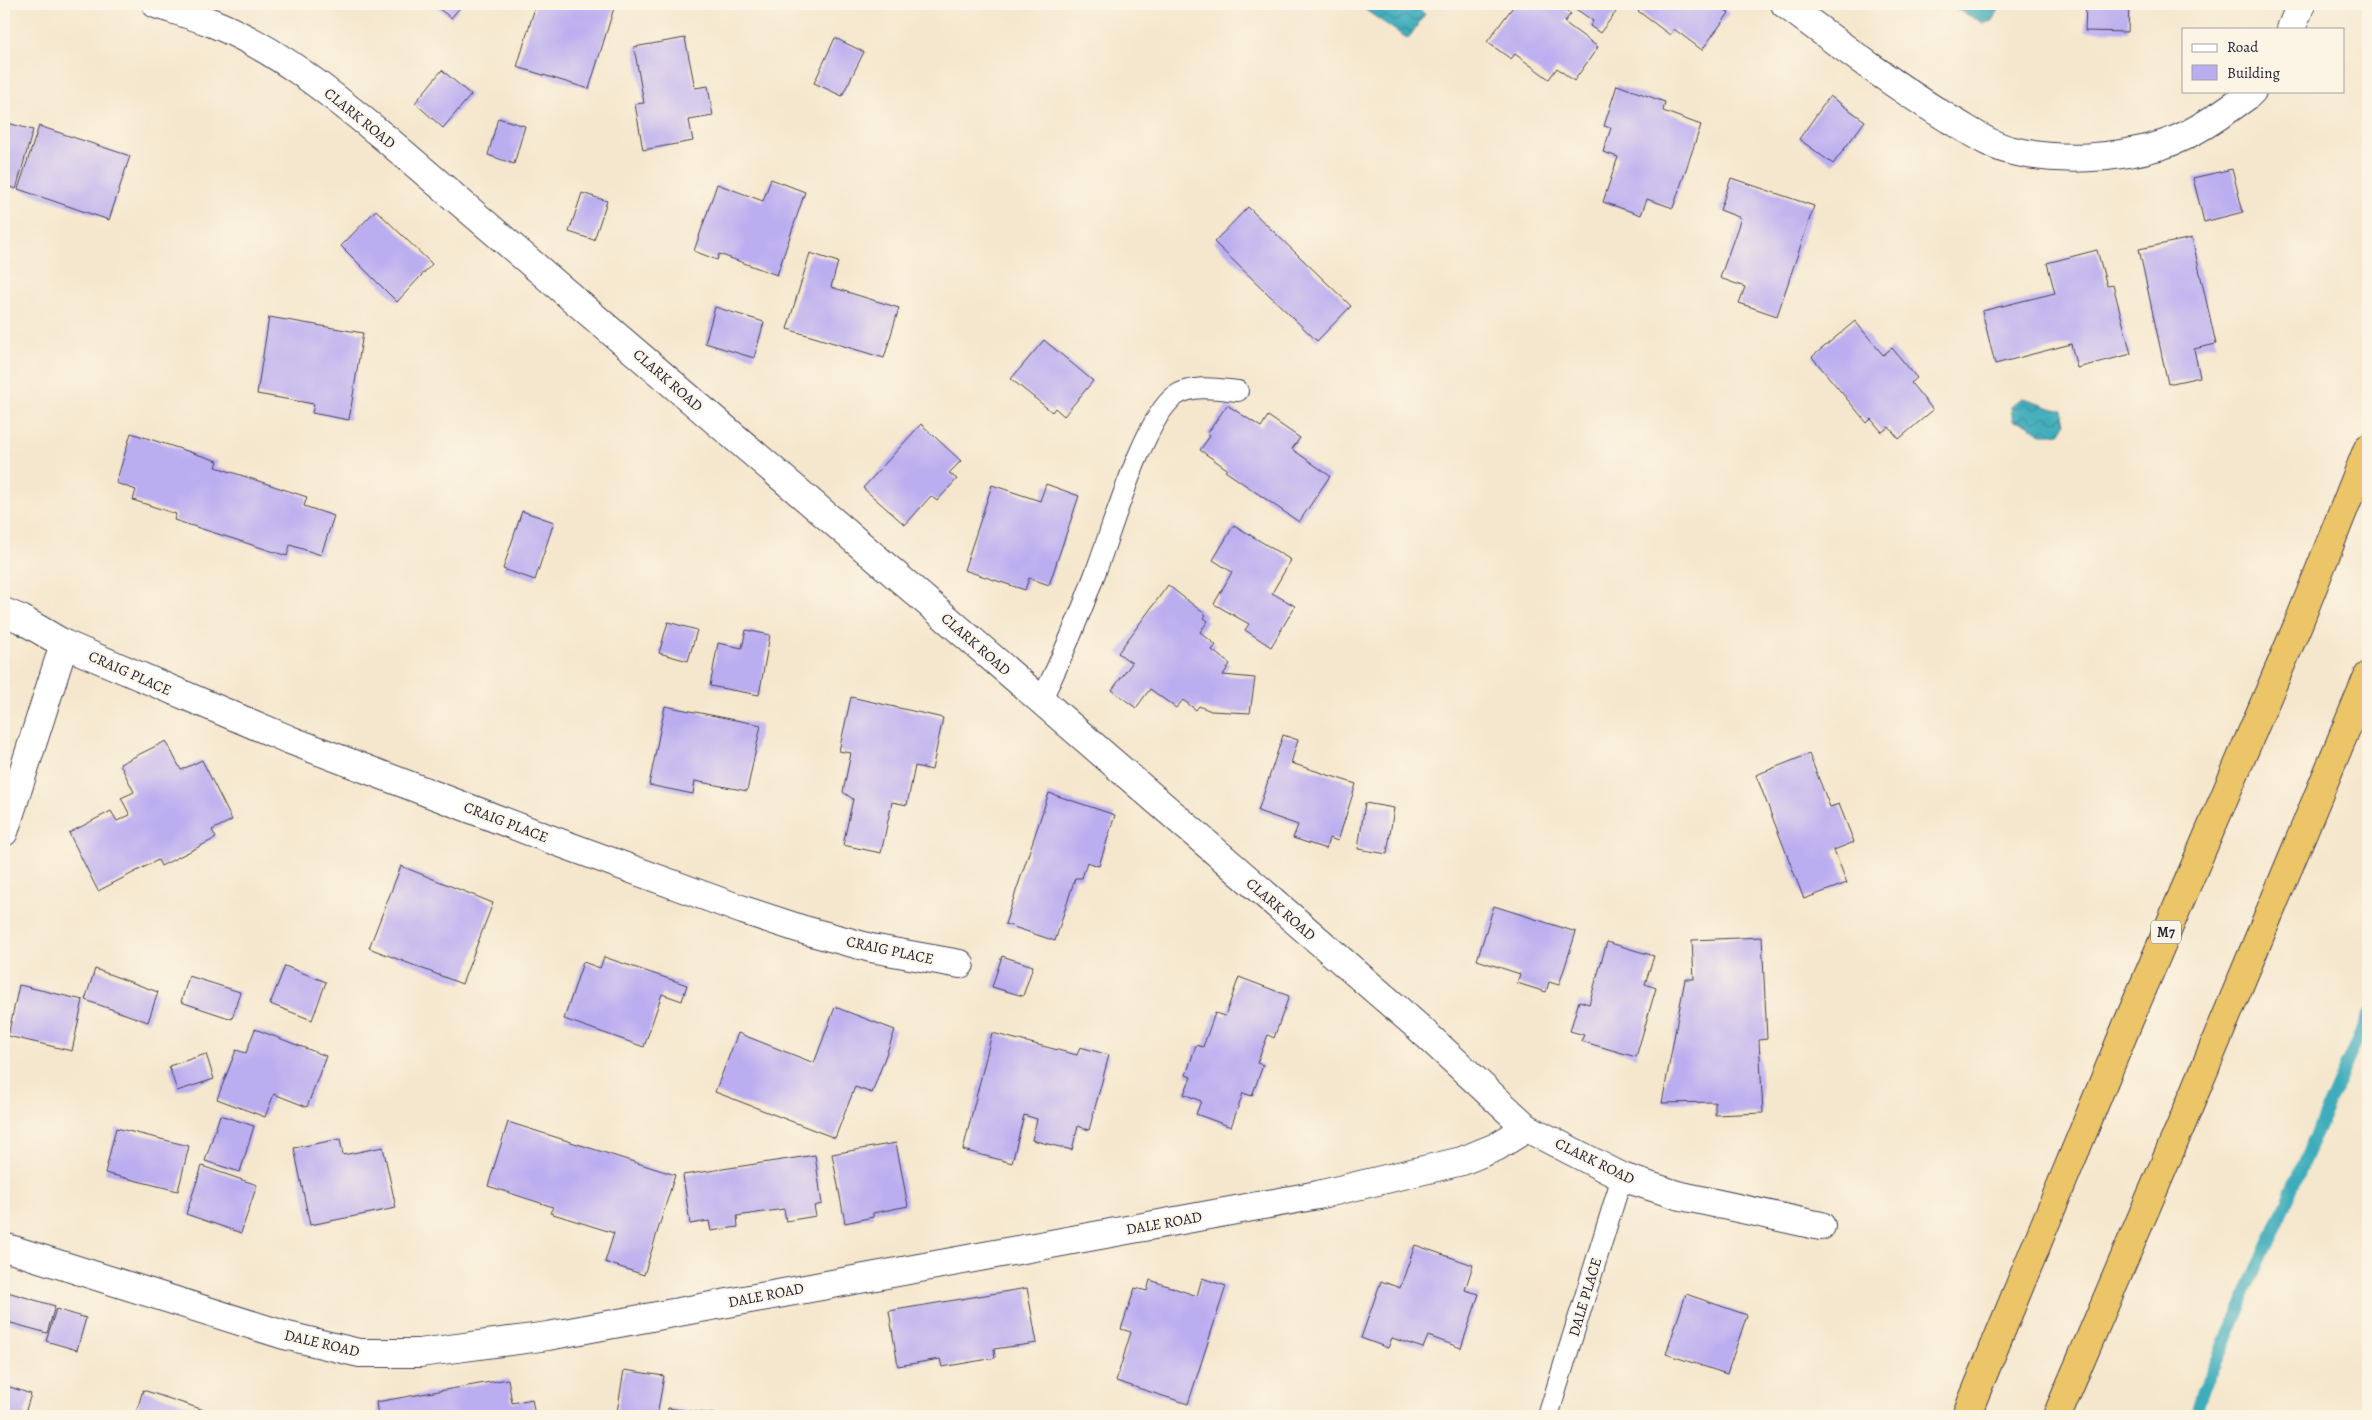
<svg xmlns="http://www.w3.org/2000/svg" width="2372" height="1420" viewBox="0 0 2372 1420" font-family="Alegreya,serif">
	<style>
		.water { fill: url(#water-waves); stroke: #30677b }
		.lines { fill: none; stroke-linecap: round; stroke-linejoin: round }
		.stream { stroke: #3eacbb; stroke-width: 12 }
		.building { fill: #bbaef0 }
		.lane-casing { stroke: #424051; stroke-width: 22 }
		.street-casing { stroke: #424051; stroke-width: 30 }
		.highway-casing { stroke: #424051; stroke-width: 30 }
		.lane { stroke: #fff; stroke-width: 20 }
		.street { stroke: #fff; stroke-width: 28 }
		.highway { stroke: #ecc569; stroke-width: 28 }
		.labels { text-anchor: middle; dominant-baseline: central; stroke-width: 4; stroke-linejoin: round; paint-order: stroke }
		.shield { fill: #fcf5e5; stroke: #63616e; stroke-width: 1 }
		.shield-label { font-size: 14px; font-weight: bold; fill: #22223b }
		.street-label { font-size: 15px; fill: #22223b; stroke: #fcf5e5 }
	</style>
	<defs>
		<pattern id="water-waves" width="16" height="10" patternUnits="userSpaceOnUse" patternTransform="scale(1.25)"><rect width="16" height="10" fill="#3eacbb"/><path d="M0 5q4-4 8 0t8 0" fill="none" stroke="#348c99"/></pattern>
	</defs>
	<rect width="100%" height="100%" fill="#fcf5e5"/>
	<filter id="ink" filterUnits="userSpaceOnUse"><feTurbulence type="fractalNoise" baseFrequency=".02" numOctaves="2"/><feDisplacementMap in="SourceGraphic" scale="10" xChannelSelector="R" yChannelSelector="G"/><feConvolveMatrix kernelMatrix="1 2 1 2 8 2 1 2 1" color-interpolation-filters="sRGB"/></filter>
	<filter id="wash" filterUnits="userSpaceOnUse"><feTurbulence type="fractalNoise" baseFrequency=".0096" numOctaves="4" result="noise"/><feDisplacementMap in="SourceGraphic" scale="20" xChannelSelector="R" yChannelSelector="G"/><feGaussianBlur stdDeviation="1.12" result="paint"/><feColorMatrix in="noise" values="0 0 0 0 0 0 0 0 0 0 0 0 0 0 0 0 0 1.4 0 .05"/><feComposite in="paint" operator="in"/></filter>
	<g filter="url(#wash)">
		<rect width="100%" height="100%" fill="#f5e7cd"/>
		<!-- water -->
		<path class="water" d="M1359,4h52l14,10 -17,25 -50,-34z
			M1946,4h52l2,3 -7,14 -9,2z
			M2022,398c15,3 25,11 40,12l3,14 -6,10h-18l-14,-10 -14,-3 -2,-14z"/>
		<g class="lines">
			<!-- stream -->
			<path class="stream" d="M2195,1416l7,-22 166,-379"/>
		</g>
		<g id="blocks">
			<!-- building -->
			<path class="building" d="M433,4h30l-12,14z
				M536,4h62l16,4 -25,81 -72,-22z
				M1515,4h30l3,2 9,-2 14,10 -7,8 34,25 -24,34 -17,-13 -8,11 -34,-25 -4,5 -24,-17z
				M1569,4h53l-22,29 -10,-7 3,-5z
				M1643,4h74l12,9 -27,37 -28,-21 -4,6 -32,-24z
				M2086,4h43l-1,28 -43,-1z
				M685,38l10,50 13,-2 5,30 -24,4 4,21 -50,9 -8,-46 9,-1 -10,-56z
				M835,38l29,14 -22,44 -28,-13z
				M442,70l29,25 -28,33 -28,-25z
				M1617,85l48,17 -2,9 38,14 -28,83 -26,-9 -6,16 -38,-13 15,-45 -15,-5 8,-24 -7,-2z
				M1830,96l35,25 -32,43 -34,-25z
				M498,118l27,8 -11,38 -26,-9z
				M4,122l29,8 -17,59 -12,-4z
				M39,126l91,30 -21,64 -91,-31z
				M2232,169l11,43 -39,10 -11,-44z
				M1731,178l83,28 -37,110 -38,-13 6,-16 -25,-9 21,-60 -21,-8z
				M771,179l34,13 -28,83 -58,-21 -2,6 -23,-9 23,-67 46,17z
				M582,193l25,8 -13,39 -25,-8z
				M1248,207l103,99 -34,35 -103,-99z
				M376,210l56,54 -35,38 -56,-56z
				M2192,238l24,106 -22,5 6,28 -32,7 -29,-135z
				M2097,250l10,36 6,-1 18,69 -54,14 -6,-24 -76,20 -13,-53 73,-18 -8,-30z
				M810,253l28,9 -7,25 68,21 -15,50 -97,-29z
				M715,307l49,15 -10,36 -49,-15z
				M269,317l94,16 -14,87 -37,-7 2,-9 -57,-10z
				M1855,321l28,34 9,-7 25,30 -6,5 22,27 -34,29 -10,-12 -7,5 -11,-13 -4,4 -55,-66z
				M1044,340l49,41 -29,35 -9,-8 -3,4 -41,-33z
				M1227,405l34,22 7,-11 32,22 -8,11 38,27 -31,46 -74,-51 2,-2 -27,-19 10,-14 -3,-2z
				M921,424l40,37 -12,12 8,6 -20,22 -6,-5 -26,29 -42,-37z
				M131,433l87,28 -2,6 91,30 -3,9 30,10 -13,39 -31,-10 -3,11 -113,-36 2,-6 -43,-14 3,-10 -20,-7z
				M1046,484l33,12 -30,89 -20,-7 -4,12 -61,-20 28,-85 48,16z
				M522,511l32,11 -19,58 -32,-11z
				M1234,525l57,35 -19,33 23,13 -24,41 -26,-17 4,-6 -35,-20 18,-32 -19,-12z
				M1168,585l38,30 -2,3 4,3 -8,11 16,13 -4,5 18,14 -7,11 32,3 -5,35 -39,-2 -12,-5 -3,4 -13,-10 -7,8 -26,-19 -14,19 -24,-18 20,-27 -14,-10z
				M668,622l29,8 -9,31 -29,-8z
				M746,630l24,5 -11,60 -49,-9 8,-43 24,5z
				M851,697l92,21 -11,52 -17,-4 -8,39 -15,-3 -11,51 -38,-8 10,-46 -10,-7 8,-39 -12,-2z
				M665,706l96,19 -14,66 -52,-10 -2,13 -44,-9z
				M1283,735l15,5 -7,23 65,21 -18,57 -9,-3 -3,11 -33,-11 5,-13 -40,-14z
				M166,741l15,29 21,-10 30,60 -20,10 4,8 -55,28 -3,-6 -60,31 -29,-58 42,-22 6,10 13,-6 -9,-17 13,-6 -14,-28z
				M1809,754l21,53 9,-3 15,38 -20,8 13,33 -43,16 -48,-124z
				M1049,793l66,22 -16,51 -12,-4 -5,16h-7l-20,63 -50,-17z
				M1365,803l29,5 -7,46 -29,-5z
				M401,866l92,37 -31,81 -93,-36z
				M1494,906l82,26 -17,53 -10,-3 -3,10 -29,-9 3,-9 -43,-14z
				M1762,937l5,102 -8,1 4,73 -48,2v-13l-53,1 23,-124h9l-2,-39z
				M1607,942l47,14 -9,28 11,4 -20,69 -55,-16 3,-6 -14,-4 9,-30 10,3z
				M1002,956l31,10 -10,30 -31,-9z
				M604,957l83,28 -5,16 -20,-7 -18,53 -80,-28 19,-57 17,6z
				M285,966l41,16 -14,38 -42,-16z
				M95,969l63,23 -10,30 -63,-22z
				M189,976l51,16 -8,27 -51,-17z
				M1239,977l50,19 -15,42 -6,-3 -11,28 6,2 -11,31 -9,-3 -12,34 -35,-13 5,-13 -17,-7 7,-17 -5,-2 10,-30 7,2 12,-34 10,3z
				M19,985l64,15 -11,51 -64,-15z
				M835,1007l60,23 -23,63 -17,-6 -20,51 -120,-46 23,-59 76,30z
				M255,1029l71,27 -19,51 -33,-13 -9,23 -48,-18 19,-49 10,3z
				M992,1033l85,22 3,-8 29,8 -20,75 -11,-4 -6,24 -40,-10 5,-21 -13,-4 -12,48 -49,-13z
				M206,1054l8,25 -37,12 -8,-25z
				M220,1115l34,11 -14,46 -35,-11z
				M508,1122l167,53 -31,100 -39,-13 9,-29 -64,-20 3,-6 -65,-21z
				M116,1128l73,18 -11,45 -73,-18z
				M340,1139l3,16 40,-8 13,61 -86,17 -16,-77z
				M896,1143l12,63 -35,7v4l-28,6 -13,-69z
				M815,1155l7,49 -8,2 2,10 -30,5 -2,-12 -47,7 1,11 -27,4 -2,-10 -19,3 -7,-49z
				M202,1166l55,19 -16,48 -55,-19z
				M1415,1245l58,20 -8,25 14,4 -18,54 -33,-12 -5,12 -31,-10 -4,10 -27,-10 20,-57 19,7z
				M1202,1278l24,8 -38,118 -72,-23 15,-49 -10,-3 14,-41 12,3 3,-11 47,16z
				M1027,1288l10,55 -43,6 1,9 -53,9 -2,-8 -42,7 -9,-55z
				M4,1291l51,15 -8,27 -43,-12z
				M1686,1294l61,21 -20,59 -61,-20z
				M56,1309l30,9 -9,32 -31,-9z
				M624,1370l40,6 -7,40 -40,-4z
				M508,1379l4,24 20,-4 3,17h-157l-2,-14z
				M4,1385l27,9 -7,22h-20z
				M143,1390l61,20 -2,6h-67z
				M668,1408l52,7v1h-53z"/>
		</g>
	</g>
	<g filter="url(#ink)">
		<use href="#blocks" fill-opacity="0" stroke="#424051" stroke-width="1"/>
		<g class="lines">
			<defs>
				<path id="lane" d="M1041,701c21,-43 39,-85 55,-130 15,-39 48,-153 79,-175 17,-12 44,-7 63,-5
					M1548,1416l74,-239"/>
				<path id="street" d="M156,4c18,6 36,11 54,18 66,26 120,71 174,115l562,481 471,408 110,102 95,49 55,18 144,31
					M1785,4c54,40 107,80 164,115 20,11 41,27 64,32 48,11 102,8 149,-6 29,-9 60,-31 85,-49l5,-5
					M2291,29l10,-25
					M4,612l17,7 43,25 -60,188
					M64,644l226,96 265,101 188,69 61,20 67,18 89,16
					M4,1247l280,88 75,18h60l129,-17 770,-141 144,-34 34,-14 31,-19"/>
				<path id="highway" d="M1966,1416l161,-391 170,-398 71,-179
					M2057,1416l125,-293 186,-447"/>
			</defs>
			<!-- lane casing -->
			<use href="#lane" class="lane-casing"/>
			<!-- street casing -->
			<use href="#street" class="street-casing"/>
			<!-- highway casing -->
			<use href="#highway" class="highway-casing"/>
			<!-- lane -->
			<use href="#lane" class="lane"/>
			<!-- street -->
			<use href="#street" class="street"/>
			<!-- highway -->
			<use href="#highway" class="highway"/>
		</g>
	</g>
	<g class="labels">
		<!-- shield labels -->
		<rect class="shield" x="2151" y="920.5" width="30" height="23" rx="4"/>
		<g class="shield-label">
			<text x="2166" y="932">M7</text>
		</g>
		<!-- street labels -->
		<g class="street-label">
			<text transform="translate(360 118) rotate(39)">CLARK ROAD</text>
			<text transform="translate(668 380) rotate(41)">CLARK ROAD</text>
			<text transform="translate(976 644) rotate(41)">CLARK ROAD</text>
			<text transform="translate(130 673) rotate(24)">CRAIG PLACE</text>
			<text transform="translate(506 822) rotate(21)">CRAIG PLACE</text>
			<text transform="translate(1281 909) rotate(41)">CLARK ROAD</text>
			<text transform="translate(890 950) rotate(12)">CRAIG PLACE</text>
			<text transform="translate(1595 1161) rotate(26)">CLARK ROAD</text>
			<text transform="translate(1164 1223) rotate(-10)">DALE ROAD</text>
			<text transform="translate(766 1295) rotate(-11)">DALE ROAD</text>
			<text transform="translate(1585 1297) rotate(-73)">DALE PLACE</text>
			<text transform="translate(322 1343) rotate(13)">DALE ROAD</text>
		</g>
	</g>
	<!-- margin -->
	<rect width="2372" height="1420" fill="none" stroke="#fcf5e5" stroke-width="20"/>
	<!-- legend -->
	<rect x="2182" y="28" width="162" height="65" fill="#fcf5e5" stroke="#a5a1a1"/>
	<rect x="2192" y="44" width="25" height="8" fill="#ffffff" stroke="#a5a1a1"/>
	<text x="2227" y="52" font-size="15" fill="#22223b">Road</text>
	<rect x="2192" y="65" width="25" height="15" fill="#bbaef0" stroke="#a5a1a1"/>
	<text x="2227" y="78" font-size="15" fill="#22223b">Building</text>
</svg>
